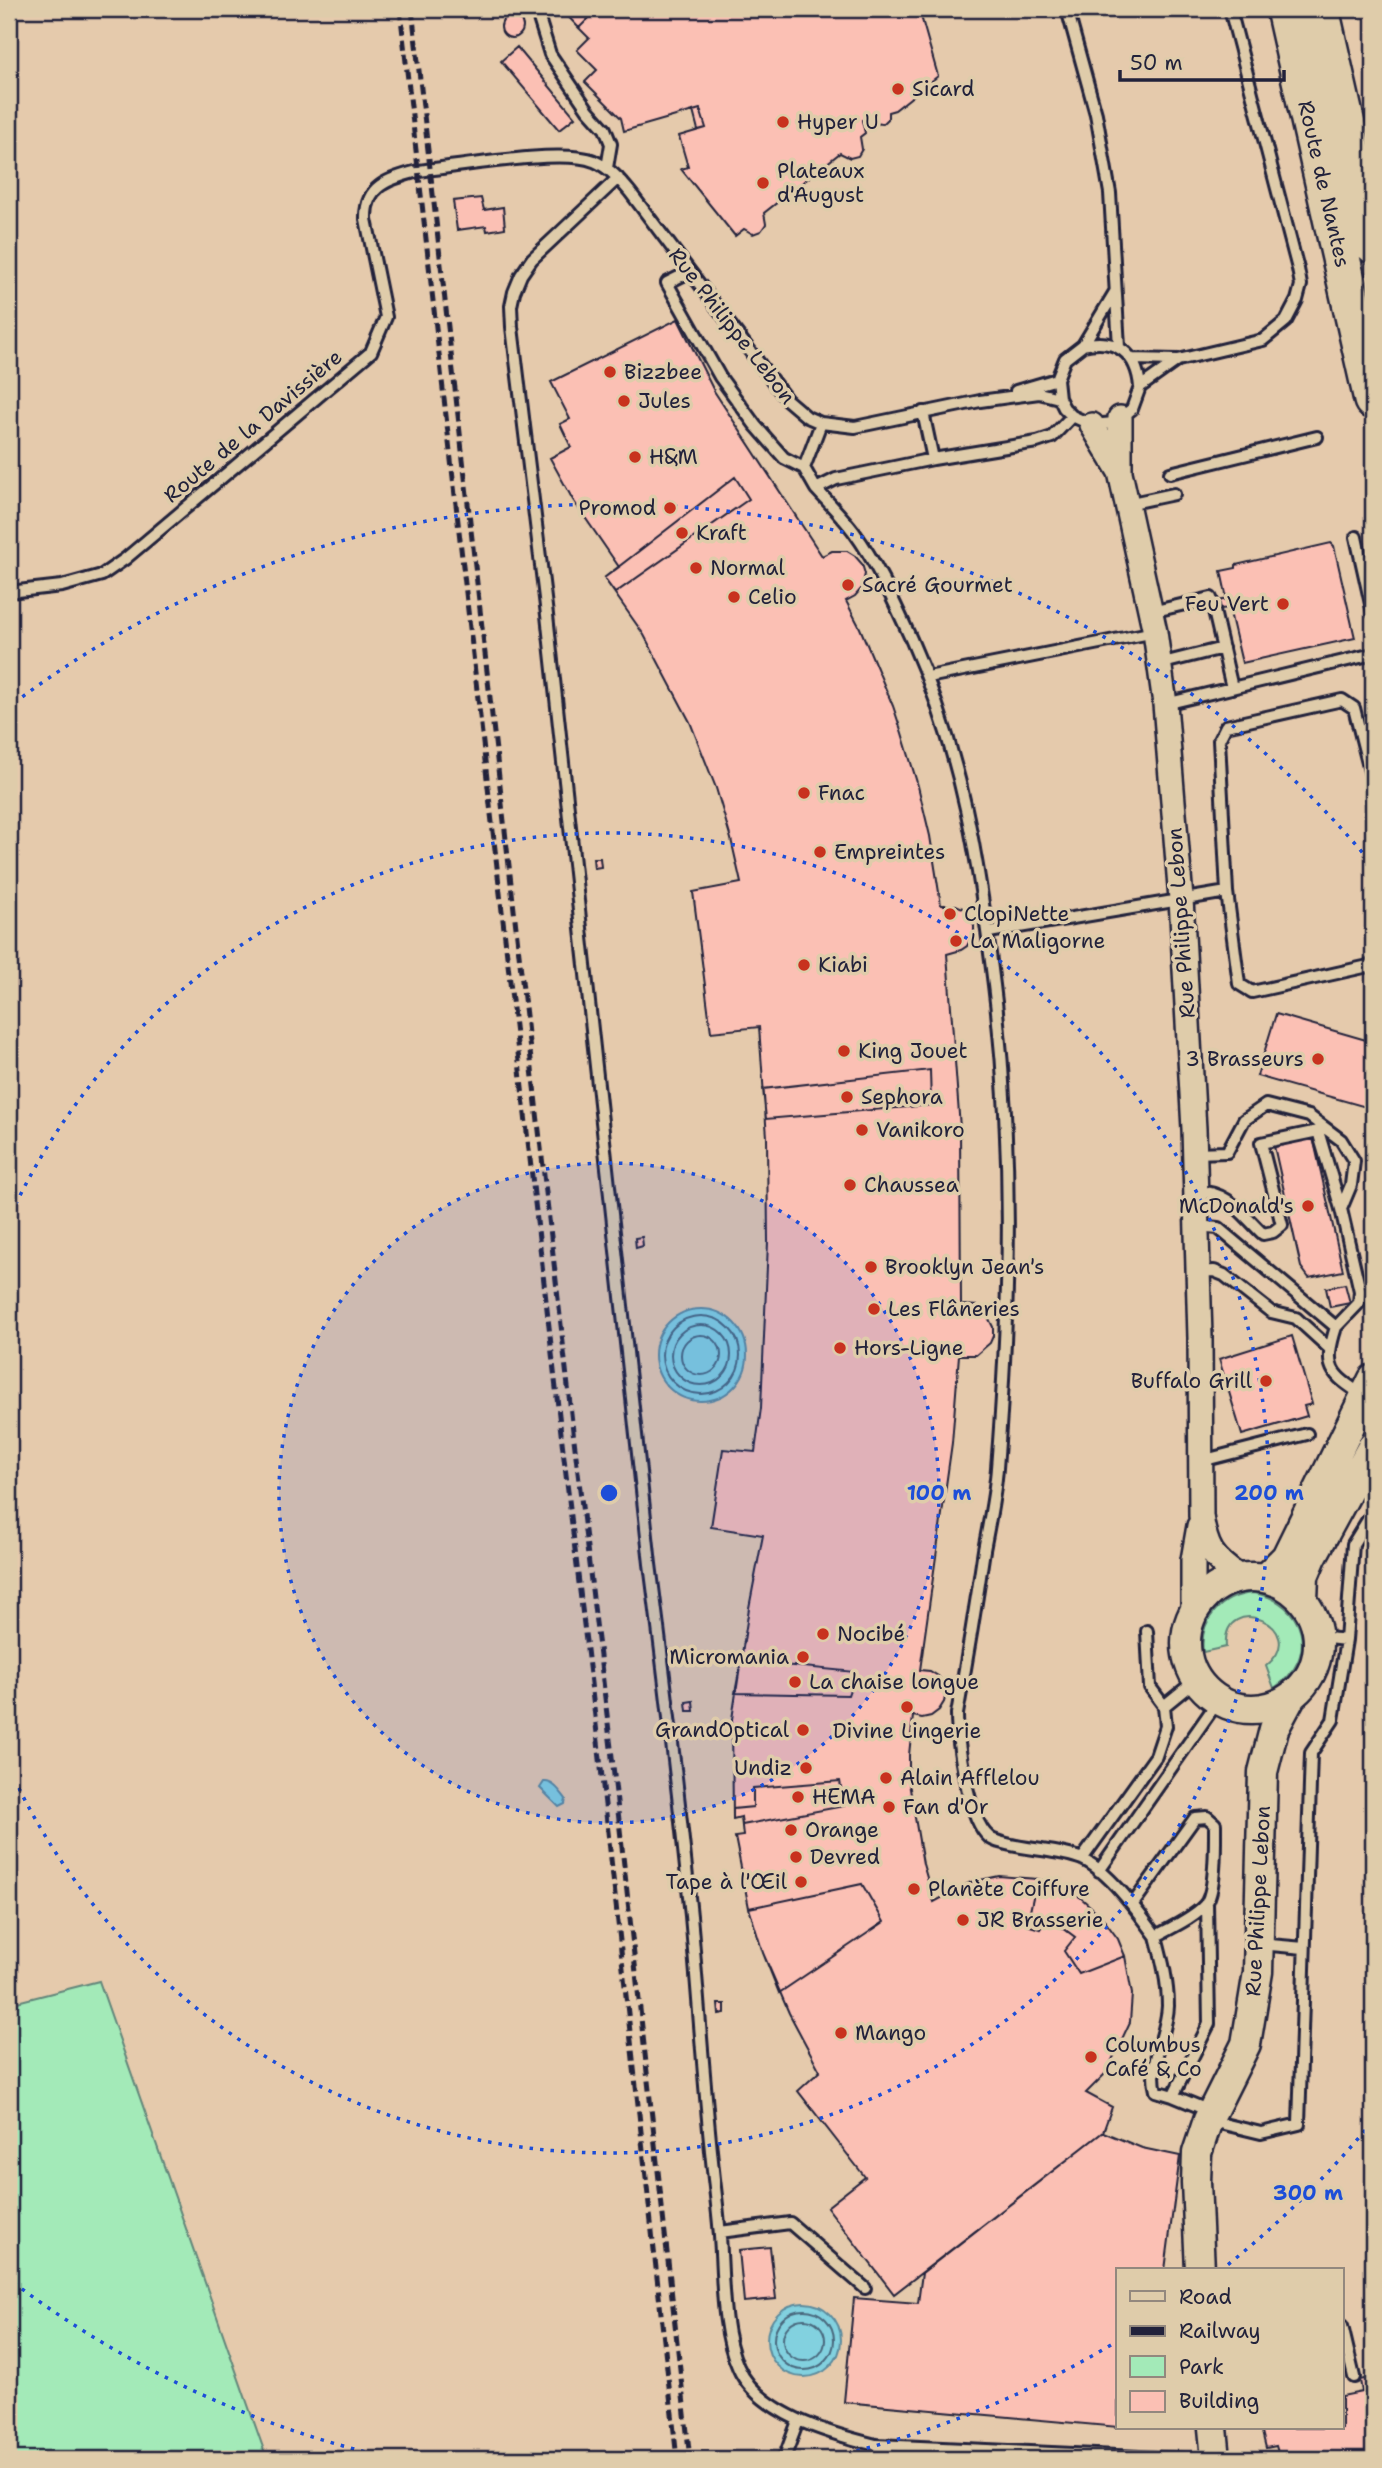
<svg xmlns="http://www.w3.org/2000/svg" width="1382" height="2468" viewBox="0 0 1382 2468" font-family="'Shantell Sans',sans-serif">
	<style>
		.green { fill: #a3eab8; stroke: #62867a; stroke-width: 2 }
		.water { fill: #82d1df; stroke: #5c8b9d; stroke-width: 2 }
		.lines { fill: none; stroke-linecap: round; stroke-linejoin: round }
		.shore { stroke: #48687d; stroke-width: 2 }
		.building { fill: #fbc0b4; stroke: #22223b; stroke-width: 2 }
		.service-casing { stroke: #22223b; stroke-width: 16 }
		.minor-casing { stroke: #22223b; stroke-width: 28 }
		.tertiary-casing { stroke: #22223b; stroke-width: 33 }
		.trunk-casing { stroke: #22223b; stroke-width: 42 }
		.service { stroke: #dfccaa; stroke-width: 10 }
		.minor { stroke: #dfccaa; stroke-width: 23 }
		.tertiary { stroke: #dfccaa; stroke-width: 28 }
		.trunk { stroke: #dfccaa; stroke-width: 37 }
		.rail { stroke: #22223b; stroke-width: 5; stroke-dasharray: 10 5; stroke-linecap: butt }
		.ring { fill: none; stroke: #1d4ed8; stroke-width: 3.5; stroke-dasharray: 3.5 7 }
		.poi-dot { fill: #c8321e; stroke: #dfccaa; stroke-width: 2.5 }
		.labels { text-anchor: middle; dominant-baseline: central; stroke-width: 7; stroke-linejoin: round; paint-order: stroke }
		.poi-label { font-size: 21px; fill: #22223b; stroke: #dfccaa; text-anchor: start }
		.street-label { font-size: 21px; fill: #22223b; stroke: #dfccaa }
		.centre { fill: #1d4ed8; stroke: #dfccaa; stroke-width: 3.5 }
		.ring-label { font-size: 21px; text-anchor: middle; font-weight: bold; fill: #1d4ed8; stroke: #dfccaa; stroke-width: 7; stroke-linejoin: round; paint-order: stroke }
	</style>
	<rect width="100%" height="100%" fill="#e5caac"/>
	<filter id="ink" filterUnits="userSpaceOnUse"><feTurbulence type="fractalNoise" baseFrequency=".0143" numOctaves="2"/><feDisplacementMap in="SourceGraphic" scale="14" xChannelSelector="R" yChannelSelector="G"/><feConvolveMatrix kernelMatrix="1 2 1 2 8 2 1 2 1" color-interpolation-filters="sRGB"/></filter>
	<g filter="url(#ink)">
		<!-- green -->
		<path class="green" d="M1253,1593c53,8 67,66 21,95l-8,-22c48,-39 -45,-77 -40,-19l-23,5c-4,-33 18,-56 50,-59z
			M99,1981l168,478h-258v-455z"/>
		<!-- water -->
		<path class="water" d="M655 1355a46 46 0 1 1 92 0a46 46 0 1 1-92 0Z
			M544,1782c9,-1 16,9 22,17l-1,5 -6,3 -19,-19z
			M767 2340a37 37 0 1 1 74 0a37 37 0 1 1-74 0Z"/>
		<g class="lines">
			<!-- shore -->
			<path class="shore" d="M662 1355a39 39 0 1 1 78 0a39 39 0 1 1-78 0Z
				M671 1355a30 30 0 1 1 60 0a30 30 0 1 1-60 0Z
				M681 1355a20 20 0 1 1 40 0a20 20 0 1 1-40 0Z
				M774 2340a30 30 0 1 1 60 0a30 30 0 1 1-60 0Z
				M783 2340a21 21 0 1 1 42 0a21 21 0 1 1-42 0Z"/>
		</g>
		<!-- building -->
		<path class="building" d="M497,9h18l-8,5 -6,-1z
			M561,9h33l2,2 -17,17z
			M594,9h325l19,67 -43,34 -7,2v7l-5,5 -10,-1 -4,-6 -7,3 3,13 -5,4 2,12 -4,7 -8,2 -10,-5 -76,60 2,11 -5,7 -8,3 -9,-5 -9,7 -54,-67 7,-2 -9,-31 27,-8 -6,-19 -76,22 -3,-13 -36,-36 12,-12 -20,-20 12,-12 -10,-10 17,-17z
			M501 27a11 11 0 1 1 22 0a11 11 0 1 1-22 0Z
			M517,47l58,70 -16,13 -58,-69z
			M700,109l6,19 -8,2 -5,-19z
			M481,198l3,12 19,-3 2,21 -18,3 -1,-5 -29,4 -4,-29z
			M678,319l36,72 108,165 10,-5h15l8,5 7,8 3,10 -3,14 -7,8 -9,5 14,27 33,78 9,27 16,53 12,50 11,69h15l7,3 5,4 6,14v7l-7,13 -6,4 -14,4 13,174 1,177 17,1 7,5 8,16v9l-3,7 -14,12h-17l-7,88 -32,227 10,1 8,5 6,8 2,9 -2,9 -5,8 -8,6 -9,2 -9,-2 -4,39v28l14,81 11,38 37,-20 28,-6 38,3 -10,46 13,4 8,-12 27,20 -11,14 15,23 46,-18 7,38 -2,28 -24,51 -20,20 26,14 -9,25 -209,162 -67,-87 38,-30 -67,-86 22,-20 -31,-58 -26,-60 -14,-45 -14,-71 8,-1 -2,-19 -8,2 -1,-100 17,-111 14,-73 -52,-8 12,-78 32,3 6,-44 7,-166 -1,-105 -8,-110 -48,5 -18,-140 48,-9 -10,-44 -15,-51 -26,-66 -46,-87 -40,-57 15,-11 -46,-67 -23,-42 21,-11 -11,-23 10,-5 -19,-37z
			M735,477l14,22 -134,94 -11,-15z
			M1331,543l3,3 21,92 -113,25 -13,-55 -8,1 -2,-8 8,-2 -6,-28 15,-3v-3z
			M593,858h7l1,9 -7,1z
			M1276,1014l97,28v67l-116,-33z
			M930,1070l1,35 -165,14 -3,-30z
			M1313,1137l30,134 -34,7 -8,-11 -27,-121z
			M642,1237l1,9 -7,2 -1,-10z
			M1345,1284l5,19 -20,4 -4,-19z
			M1292,1336l20,68 -8,2 3,10 -65,19 -23,-76z
			M741,1661l115,11 -8,23 -113,-2z
			M693,1701l1,10h-7l-1,-9z
			M840,1781l4,25 -102,19 -1,-8 -8,2v-10l20,-2v-19z
			M1037,1879l18,5 25,13 21,19 17,23 7,17 -46,18 -15,-23 11,-14 -27,-20 -8,12 -13,-4z
			M862,1884l22,38 -105,71 -16,-40 -14,-45z
			M718,2004h7v9l-6,1z
			M1103,2132l39,16 38,8 -15,114h-47v157l-274,-25 10,-104 64,5 4,-30z
			M770,2247l6,52 -32,3 -5,-52z
			M1373,2377v82h-93l-4,-13 -10,2 -5,-20h81v-32l20,-4 -2,-12z"/>
		<g class="lines">
			<defs>
				<path id="service" d="M536,9l14,45 38,56 17,19 6,15 -4,24
					M1067,9l29,105 14,79 9,154
					M618,178l-86,81 -11,16 -7,17 -3,14 1,21 35,288 103,949c15,117 29,234 41,352 8,87 13,175 23,263 3,25 6,49 7,74 2,35 2,81 17,114 20,47 93,67 138,78l307,14
					M689,272l-22,11 53,94 35,48 29,33 20,10
					M1115,292l-32,53 -18,14 -8,20 2,19 5,10 8,8 20,9 22,-2 18,-14 8,-22 38,-27 85,-20 23,-19 11,-21 4,-15 -3,-16 -68,-260
					M1083,345c33,-8 54,8 57,42
					M1132,359l46,1
					M1016,391l41,-12
					M923,412l10,47
					M1072,416l-20,21 -15,5 -104,17 -97,20 -20,10c13,14 27,28 38,43 24,33 40,70 57,107 51,114 68,223 83,346 20,164 16,319 3,483 -2,28 -8,55 -13,82 -8,55 -17,109 -27,164 0,26 11,106 32,123 3,3 10,5 14,6 24,7 58,7 79,16 27,12 57,54 74,77 13,-7 43,-21 51,-34 9,-16 8,-59 8,-78l-8,-7 -12,1 -62,86
					M1170,473l147,-36
					M816,489l-12,-21 17,-45
					M1127,504l47,-10
					M1356,537l17,76
					M9,592l53,-6 40,-11 23,-16 246,-207 15,-35 -20,-98c-1,-34 23,-40 52,-48 38,-4 144,-23 176,-10 16,7 26,19 36,31l157,208 20,17 14,6 34,4 125,-26 59,-8 20,5
					M1151,612l60,-14 21,90
					M1159,664l64,-16
					M928,677l227,-45
					M1165,704l208,-50
					M1373,783l-19,-75 -12,-8 -116,26 -7,14 8,152 12,92 13,8 121,-27
					M989,932l238,-40
					M1194,1153l33,-1 17,-32 22,-15 43,11 32,24 13,21 -3,24 -10,24
					M1196,1191c33,1 44,21 67,43l10,-2 9,-7 -21,-82 57,-12 23,78 19,82 -1,12 -23,24 -118,-99 -21,-2
					M1198,1272l16,-1 10,4 47,37 25,6 33,30
					M1336,1327c-13,41 -6,47 28,69
					M1201,1461l106,-27
					M1147,1631l3,56 14,19
					M1318,1637l28,3
					M1082,1859l74,-103 10,-30 -2,-20 32,-26
					M1099,1871l119,-170
					M1156,1936c6,23 12,46 12,70 -1,29 -20,55 -12,85l17,5 36,-72 -2,-122
					M1259,1944l45,4
					M1173,2096l39,16
					M1211,2121l50,12 38,-9 12,-371 22,-33 13,-80 7,-96 16,-26 4,-3
					M720,2232l70,-9 75,65
					M1342,2326l12,51
					M781,2459l4,-3 13,-35
					M1236,2459h22"/>
				<path id="minor" d="M1120,418v54l35,160 10,72 16,195 13,230 6,209 1,178c5,33 11,42 38,61
					M1092,425l28,47
					M1193,1611v-51l6,-34"/>
				<path id="tertiary" d="M1186 1643a66 66 0 1 1 132 0a66 66 0 1 1-132 0Z
					M1265,1578l21,-21 87,-178
					M1303,1600l1,-24 8,-19 61,-112
					M1200,2270l-4,-88 1,-29 11,-33 38,-76 12,-72 5,-200 11,-43 17,-32
					M1213,2428l3,31"/>
				<path id="trunk" d="M1285,9l88,391
					M1320,9l53,235"/>
			</defs>
			<!-- service casing -->
			<use href="#service" class="service-casing"/>
			<!-- minor casing -->
			<use href="#minor" class="minor-casing"/>
			<!-- tertiary casing -->
			<use href="#tertiary" class="tertiary-casing"/>
			<!-- trunk casing -->
			<use href="#trunk" class="trunk-casing"/>
			<!-- service -->
			<use href="#service" class="service"/>
			<!-- minor -->
			<use href="#minor" class="minor"/>
			<!-- tertiary -->
			<use href="#tertiary" class="tertiary"/>
			<!-- trunk -->
			<use href="#trunk" class="trunk"/>
			<!-- rail -->
			<path class="rail" d="M400,9l161,1424 38,317 78,709
				M412,9l161,1422 38,317 79,711"/>
		</g>
	</g>
	<!-- distance rings -->
	<circle cx="609" cy="1493" r="330" fill="#1d4ed8" fill-opacity=".12"/>
	<g class="ring">
		<circle cx="609" cy="1493" r="330"/>
		<path d="M11 1214A660 660 0 1 1 11 1772"/>
		<path d="M1372 2122A989 989 0 0 1 1225 2267M1111 2345A989 989 0 0 1 823 2459M395 2459A989 989 0 0 1 14 2283M14 703A989 989 0 0 1 1372 864"/>
	</g>
	<!-- markers -->
	<g class="poi-dot">
		<circle cx="898" cy="89" r="7"/>
		<circle cx="783" cy="122" r="7"/>
		<circle cx="763" cy="183" r="7"/>
		<circle cx="610" cy="372" r="7"/>
		<circle cx="624" cy="401" r="7"/>
		<circle cx="635" cy="457" r="7"/>
		<circle cx="670" cy="508" r="7"/>
		<circle cx="682" cy="533" r="7"/>
		<circle cx="696" cy="568" r="7"/>
		<circle cx="848" cy="585" r="7"/>
		<circle cx="734" cy="597" r="7"/>
		<circle cx="1283" cy="604" r="7"/>
		<circle cx="804" cy="793" r="7"/>
		<circle cx="820" cy="852" r="7"/>
		<circle cx="950" cy="914" r="7"/>
		<circle cx="956" cy="941" r="7"/>
		<circle cx="804" cy="965" r="7"/>
		<circle cx="844" cy="1051" r="7"/>
		<circle cx="1318" cy="1059" r="7"/>
		<circle cx="847" cy="1097" r="7"/>
		<circle cx="862" cy="1130" r="7"/>
		<circle cx="850" cy="1185" r="7"/>
		<circle cx="1308" cy="1206" r="7"/>
		<circle cx="871" cy="1267" r="7"/>
		<circle cx="874" cy="1309" r="7"/>
		<circle cx="840" cy="1348" r="7"/>
		<circle cx="1266" cy="1381" r="7"/>
		<circle cx="823" cy="1634" r="7"/>
		<circle cx="803" cy="1657" r="7"/>
		<circle cx="795" cy="1682" r="7"/>
		<circle cx="907" cy="1707" r="7"/>
		<circle cx="803" cy="1730" r="7"/>
		<circle cx="806" cy="1768" r="7"/>
		<circle cx="886" cy="1778" r="7"/>
		<circle cx="798" cy="1797" r="7"/>
		<circle cx="889" cy="1807" r="7"/>
		<circle cx="791" cy="1830" r="7"/>
		<circle cx="796" cy="1857" r="7"/>
		<circle cx="801" cy="1882" r="7"/>
		<circle cx="914" cy="1889" r="7"/>
		<circle cx="963" cy="1920" r="7"/>
		<circle cx="841" cy="2033" r="7"/>
		<circle cx="1091" cy="2057" r="7"/>
	</g>
	<g class="labels">
		<!-- poi labels -->
		<g class="poi-label">
			<text x="912" y="89">Sicard</text>
			<text x="797" y="122">Hyper U</text>
			<text x="777" y="171">Plateaux<tspan x="777" dy="24">d'August</tspan></text>
			<text x="624" y="372">Bizzbee</text>
			<text x="638" y="401">Jules</text>
			<text x="649" y="457">H&amp;M</text>
			<text x="656" y="508" text-anchor="end">Promod</text>
			<text x="696" y="533">Kraft</text>
			<text x="710" y="568">Normal</text>
			<text x="862" y="585">Sacré Gourmet</text>
			<text x="748" y="597">Celio</text>
			<text x="1269" y="604" text-anchor="end">Feu Vert</text>
			<text x="818" y="793">Fnac</text>
			<text x="834" y="852">Empreintes</text>
			<text x="964" y="914">ClopiNette</text>
			<text x="970" y="941">La Maligorne</text>
			<text x="818" y="965">Kiabi</text>
			<text x="858" y="1051">King Jouet</text>
			<text x="1304" y="1059" text-anchor="end">3 Brasseurs</text>
			<text x="861" y="1097">Sephora</text>
			<text x="876" y="1130">Vanikoro</text>
			<text x="864" y="1185">Chaussea</text>
			<text x="1294" y="1206" text-anchor="end">McDonald's</text>
			<text x="885" y="1267">Brooklyn Jean's</text>
			<text x="888" y="1309">Les Flâneries</text>
			<text x="854" y="1348">Hors-Ligne</text>
			<text x="1252" y="1381" text-anchor="end">Buffalo Grill</text>
			<text x="837" y="1634">Nocibé</text>
			<text x="789" y="1657" text-anchor="end">Micromania</text>
			<text x="809" y="1682">La chaise longue</text>
			<text x="789" y="1730" text-anchor="end">GrandOptical</text>
			<text x="907" y="1731" text-anchor="middle">Divine Lingerie</text>
			<text x="792" y="1768" text-anchor="end">Undiz</text>
			<text x="900" y="1778">Alain Afflelou</text>
			<text x="812" y="1797">HEMA</text>
			<text x="903" y="1807">Fan d'Or</text>
			<text x="805" y="1830">Orange</text>
			<text x="810" y="1857">Devred</text>
			<text x="787" y="1882" text-anchor="end">Tape à l'Œil</text>
			<text x="928" y="1889">Planète Coiffure</text>
			<text x="977" y="1920">JR Brasserie</text>
			<text x="855" y="2033">Mango</text>
			<text x="1105" y="2045">Columbus<tspan x="1105" dy="24">Café &amp; Co</tspan></text>
		</g>
		<!-- street labels -->
		<g class="street-label">
			<text transform="translate(1324 184) rotate(77)">Route de Nantes</text>
			<text transform="translate(732 326) rotate(52)">Rue Philippe Lebon</text>
			<text transform="translate(253 426) rotate(-40)">Route de la Davissière</text>
			<text transform="translate(1181 923) rotate(-94)">Rue Philippe Lebon</text>
			<text transform="translate(1258 1901) rotate(-87)">Rue Philippe Lebon</text>
		</g>
	</g>
	<circle cx="609" cy="1493" r="10" class="centre"/>
	<g class="ring-label">
		<text x="939" y="1500">100 m</text>
		<text x="1269" y="1500">200 m</text>
		<text x="1308" y="2200">300 m</text>
	</g>
	<!-- margin -->
	<rect width="1382" height="2468" fill="none" stroke="#dfccaa" stroke-width="35"/>
	<rect x="18" y="18" width="1347" height="2433" fill="none" stroke="#22223b" stroke-width="2.5" filter="url(#ink)"/>
	<!-- legend -->
	<rect x="1116" y="2268" width="228" height="161" fill="#dfccaa" stroke="#93887e" stroke-width="2"/>
	<rect x="1130" y="2291" width="35" height="10" fill="#dfccaa" stroke="#93887e" stroke-width="2"/>
	<text x="1179" y="2304" font-size="21" fill="#22223b">Road</text>
	<rect x="1130" y="2326" width="35" height="10" fill="#22223b" stroke="#93887e" stroke-width="2"/>
	<text x="1179" y="2338" font-size="21" fill="#22223b">Railway</text>
	<rect x="1130" y="2356" width="35" height="21" fill="#a3eab8" stroke="#93887e" stroke-width="2"/>
	<text x="1179" y="2374" font-size="21" fill="#22223b">Park</text>
	<rect x="1130" y="2391" width="35" height="21" fill="#fbc0b4" stroke="#93887e" stroke-width="2"/>
	<text x="1179" y="2408" font-size="21" fill="#22223b">Building</text>
	<!-- scale -->
	<path d="M1120 70v10h164v-10" fill="none" stroke="#22223b" stroke-width="3.5"/>
	<text x="1130" y="70" font-size="21" fill="#22223b" stroke="#dfccaa" stroke-width="5" paint-order="stroke">50 m</text>
</svg>
